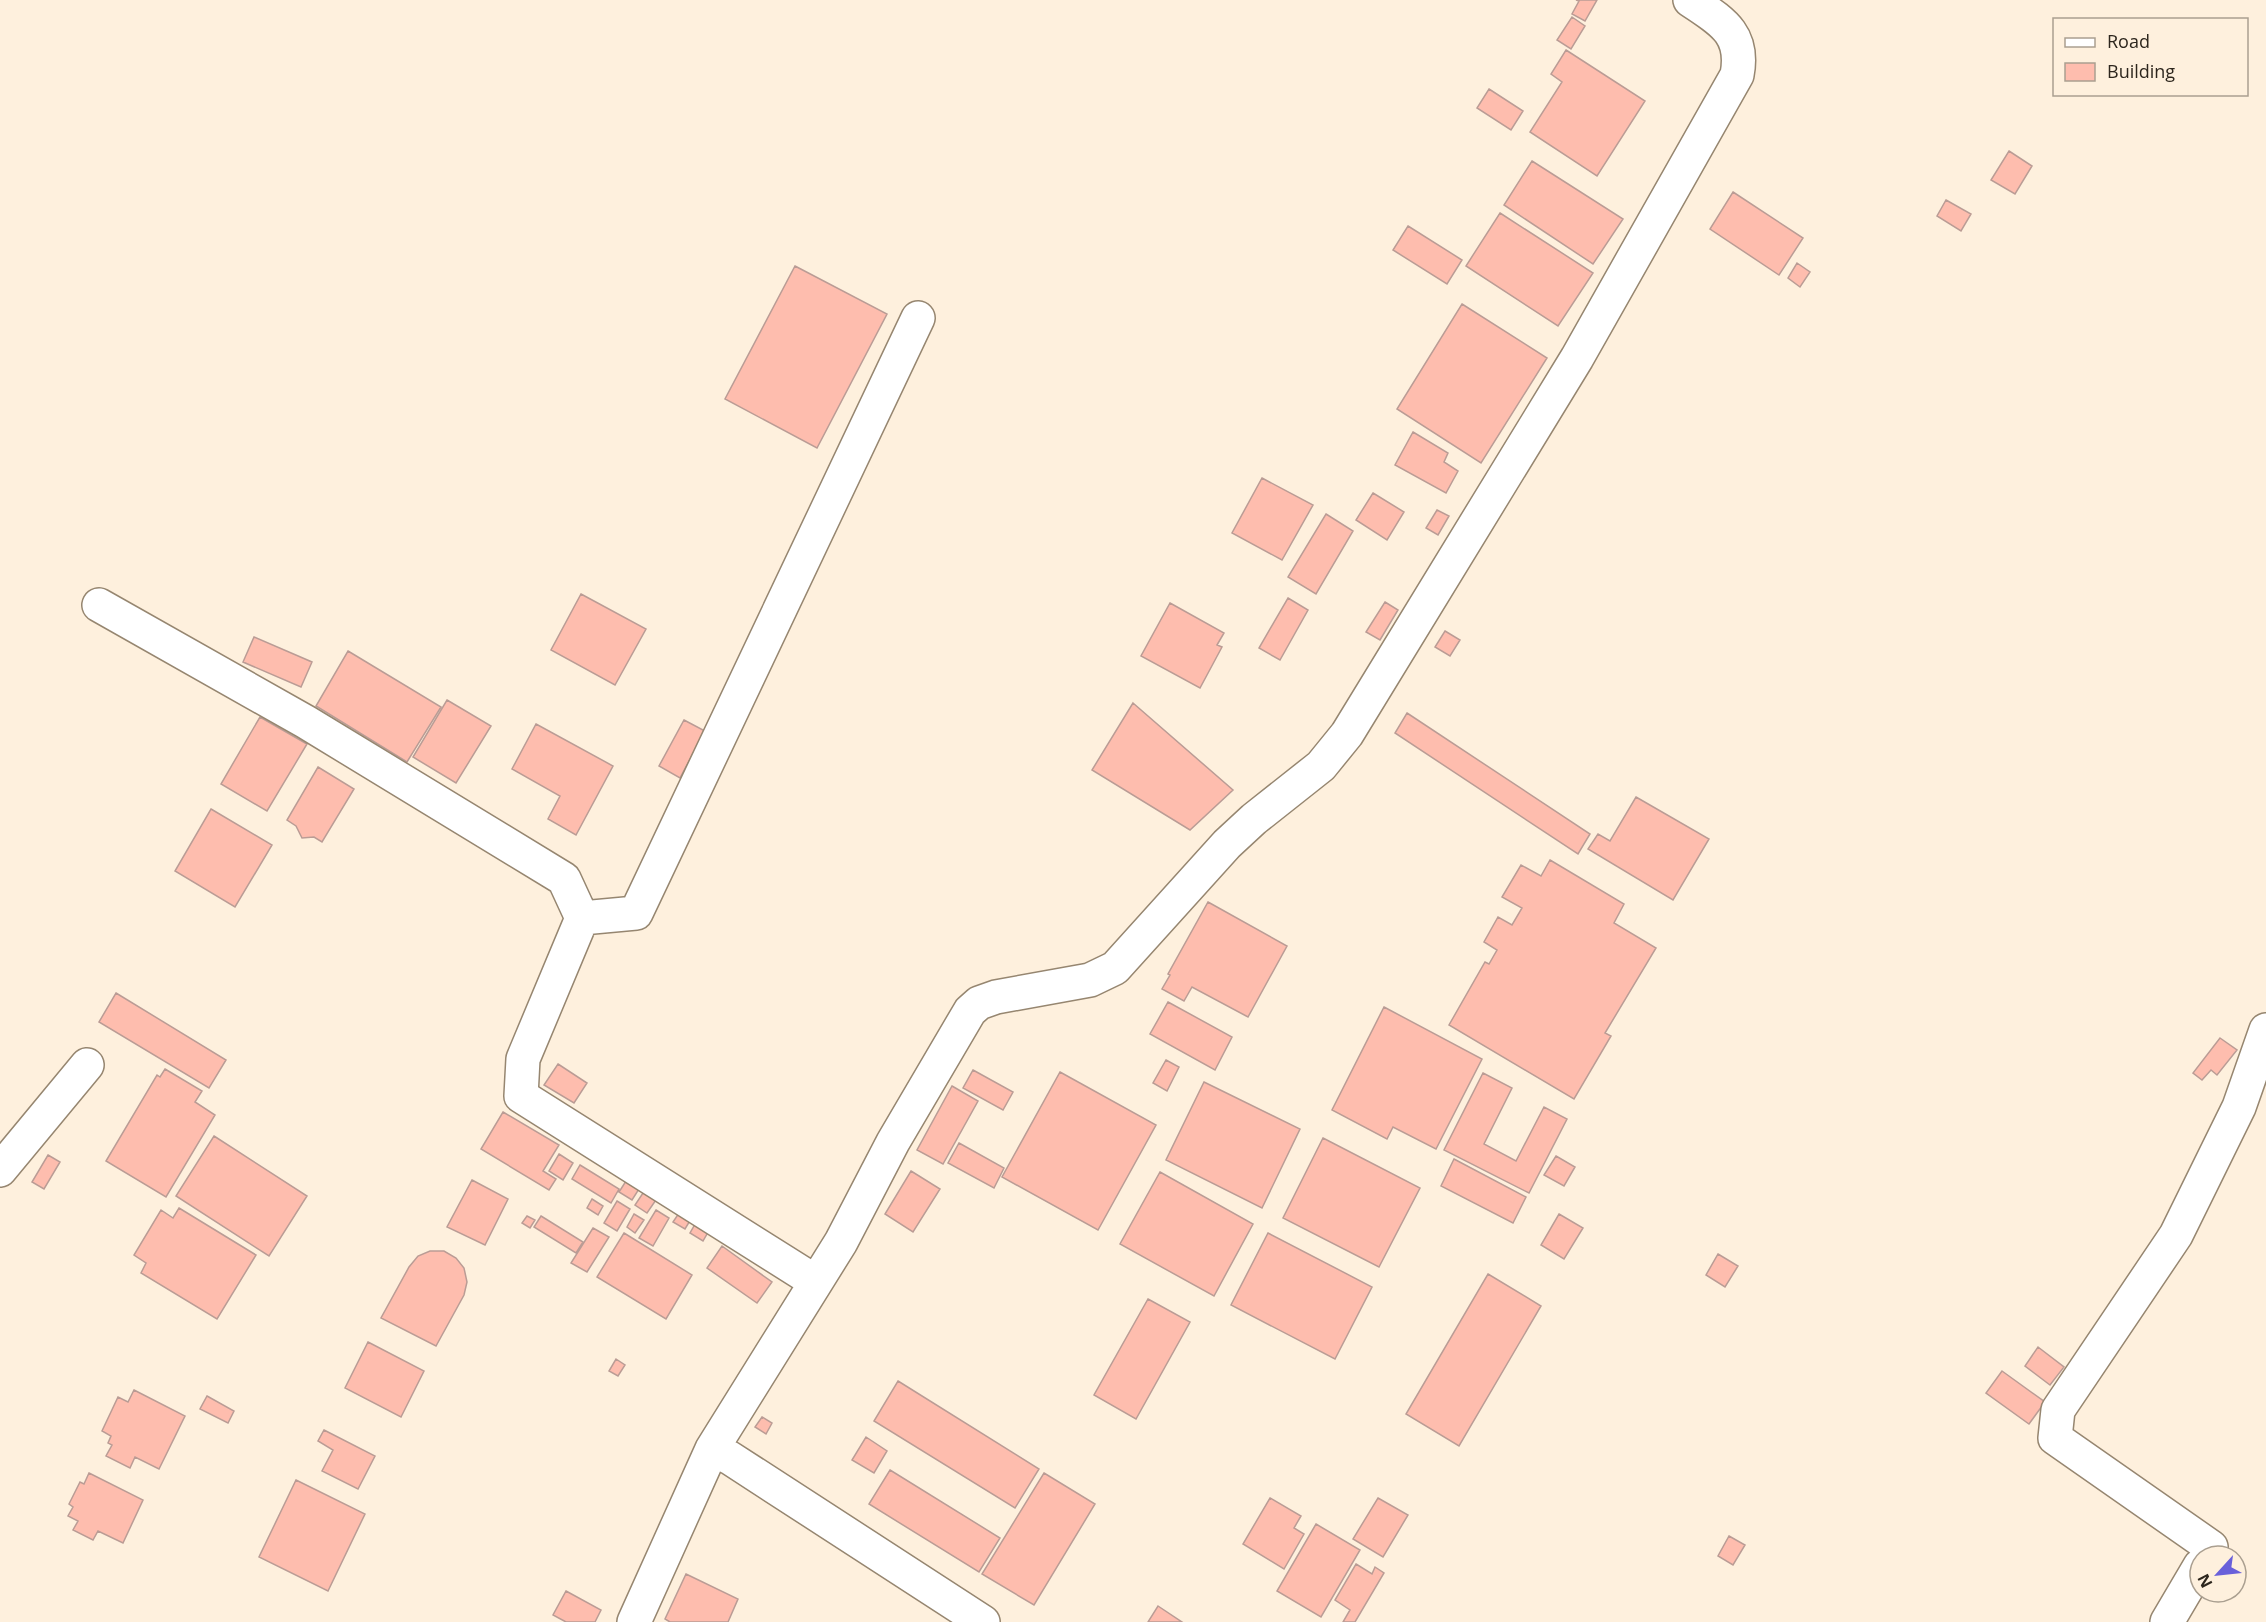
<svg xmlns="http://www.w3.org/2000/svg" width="2266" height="1622" viewBox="0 0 2266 1622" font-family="'Open Sans',sans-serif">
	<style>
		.building { fill: #febdae; stroke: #ba9c95; stroke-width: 1.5 }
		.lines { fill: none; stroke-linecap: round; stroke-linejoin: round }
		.minor-casing { stroke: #968670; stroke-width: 36 }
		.minor { stroke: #fff; stroke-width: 33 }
	</style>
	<rect width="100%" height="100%" fill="#fef0dd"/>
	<!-- building -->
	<path class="building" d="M1576,0h21l-12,21 -13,-7 7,-13z
		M1572,17l13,9 -14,23 -14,-9z
		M1566,50l79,51 -48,75 -67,-44 32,-50 -11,-8z
		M1489,89l34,22 -12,19 -34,-22z
		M2009,151l23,15 -17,28 -24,-14z
		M1532,161l91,58 -30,45 -89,-59z
		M1733,192l70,46 -24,37 -69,-46z
		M1946,200l25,14 -10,17 -24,-15z
		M1500,213l93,60 -35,53 -92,-60z
		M1408,226l54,34 -15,24 -54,-34z
		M1797,263l13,9 -10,15 -12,-9z
		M795,266l92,48 -70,134 -92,-49z
		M1462,304l85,54 -66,105 -84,-54z
		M1413,432l35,21 -4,9 14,9 -12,22 -51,-28z
		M1262,478l51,27 -31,55 -50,-27z
		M1373,493l31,19 -17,28 -31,-20z
		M1437,510l12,6 -11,19 -12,-7z
		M1326,514l27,17 -37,63 -28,-17z
		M581,594l65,35 -31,56 -64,-35z
		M1288,598l20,12 -28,50 -21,-12z
		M1385,602l13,8 -18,30 -14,-8z
		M1170,603l54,30 -7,12 5,2 -22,41 -59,-32z
		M1445,631l15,9 -10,16 -15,-9z
		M254,637l58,25 -11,25 -58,-25z
		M348,651l93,56 -34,55 -91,-56z
		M447,700l44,26 -35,57 -43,-26z
		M1133,703l100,87 -43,40 -98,-60z
		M1407,713l183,121 -12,20 -183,-121z
		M260,717l47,27 -40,67 -46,-27z
		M684,720l21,11 -25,47 -21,-12z
		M536,724l77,42 -37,69 -28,-16 12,-23 -48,-27z
		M318,767l36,22 -32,53 -8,-5 -12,1 -6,-12 -9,-6z
		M1636,797l73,42 -36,61 -85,-51 10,-15 12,7z
		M211,809l61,36 -37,62 -60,-36z
		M1550,860l74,44 -10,19 42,25 -51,85 6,3 -37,63 -125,-74 36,-63 4,2 8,-14 -13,-8 14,-25 14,8 10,-17 -20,-11 19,-32 20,11z
		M1208,902l79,44 -39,71 -56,-30 -8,14 -22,-12 8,-14 -2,-1z
		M116,993l110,67 -17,28 -110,-66z
		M1168,1002l64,35 -17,33 -65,-36z
		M1384,1007l98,52 -46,90 -43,-22 -6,12 -55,-29z
		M2220,1038l17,12 -20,25 -6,-5 -9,10 -9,-7z
		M1166,1060l13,7 -12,24 -14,-8z
		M558,1064l29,19 -13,20 -30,-18z
		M165,1069l37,22 -7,11 20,13 -49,82 -60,-36 51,-86 3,2z
		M973,1070l40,22 -10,18 -40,-22z
		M1060,1072l96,53 -58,105 -96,-53z
		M1483,1073l29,15 -28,56 32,17 28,-54 23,12 -38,74 -85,-43z
		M1204,1082l96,47 -38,79 -96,-48z
		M952,1086l26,15 -35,63 -26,-14z
		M503,1112l56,33 -16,26 13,8 -7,11 -68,-41z
		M214,1136l93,60 -38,60 -93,-60z
		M1323,1138l97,50 -41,79 -96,-49z
		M959,1143l45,25 -10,20 -46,-25z
		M559,1154l14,9 -10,17 -14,-9z
		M48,1155l12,7 -16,27 -12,-7z
		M1556,1156l19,11 -11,19 -20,-11z
		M1454,1159l72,38 -13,26 -72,-37z
		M580,1165l39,24 -8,14 -39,-24z
		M911,1171l29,18 -27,43 -28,-18z
		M1160,1172l93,52 -39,72 -94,-52z
		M472,1180l36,19 -23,46 -38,-18z
		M626,1181l13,8 -7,11 -13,-8z
		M645,1190l13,7 -11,16 -12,-8z
		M592,1199l11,7 -5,9 -11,-7z
		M617,1201l13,8 -13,22 -13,-8z
		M683,1207l11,7 -9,15 -12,-7z
		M179,1208l77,47 -39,64 -76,-46 5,-10 -12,-8 27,-45 12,8z
		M656,1210l13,8 -16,28 -14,-8z
		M634,1214l10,6 -9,13 -8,-6z
		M1559,1214l24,14 -19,31 -23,-14z
		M527,1216l8,4 -5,8 -8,-5z
		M541,1216l42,26 -7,11 -42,-26z
		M698,1219l13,8 -8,14 -13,-8z
		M593,1228l16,9 -22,35 -16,-9z
		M624,1233l68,42 -26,44 -69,-42z
		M1268,1233l104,54 -37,72 -104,-54z
		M722,1246l50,36 -15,21 -50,-35z
		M430,1251h14l12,7 8,10 3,14 -3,13 -28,51 -55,-28 28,-51 9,-11z
		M1718,1254l20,12 -13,21 -19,-12z
		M1488,1274l53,32 -82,140 -53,-32z
		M1148,1299l42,23 -54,97 -42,-24z
		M368,1342l56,29 -23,46 -56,-29z
		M2038,1347l26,20 -14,18 -25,-19z
		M616,1359l9,6 -7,11 -9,-5z
		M2002,1371l43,31 -16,22 -43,-31z
		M898,1381l141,88 -24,39 -141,-87z
		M134,1390l51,26 -26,53 -24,-12 -5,11 -24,-12 6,-11 -4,-2 3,-7 -9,-5 16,-34 10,5z
		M207,1396l27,15 -6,12 -28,-14z
		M762,1417l10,6 -6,11 -11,-7z
		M324,1430l51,26 -17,33 -36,-18 11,-21 -15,-9z
		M866,1437l21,14 -13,22 -22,-13z
		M890,1470l110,68 -21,34 -110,-68z
		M89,1473l54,27 -20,43 -25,-12 -5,9 -20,-10 5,-9 -10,-5 5,-9 -4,-3 11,-22 4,2z
		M1044,1473l51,31 -61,101 -52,-31z
		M296,1480l69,34 -37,77 -69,-34z
		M1270,1498l31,18 -7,12 10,6 -20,35 -41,-25z
		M1378,1498l30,17 -25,42 -30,-18z
		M1316,1524l44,26 -39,67 -44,-26z
		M1729,1536l16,9 -12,20 -15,-9z
		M1356,1564l16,10 3,-7 9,6 -29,49h-12l7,-12 -15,-10z
		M686,1574l52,25 -10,23h-58l-5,-3z
		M566,1591l35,19 -6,12h-29l-13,-7z
		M1158,1606l24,16h-34z"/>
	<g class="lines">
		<defs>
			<path id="minor" d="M99,605l207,117 258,157 18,39 -59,141 -2,37 295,186
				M582,918l54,-5 282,-595
				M0,1170l87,-105
				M712,1449l18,9 253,164
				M2206,1556l5,-9 -156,-109 3,-28 118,-175 63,-128 27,-77
				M634,1622l78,-173 129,-207 52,-100 77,-131 9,-8 17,-6 94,-17 25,-12 112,-124 27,-25 67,-53 26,-32 230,-376 160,-283c8,-42 -16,-54 -47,-75
				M2167,1622l33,-56"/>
		</defs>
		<!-- minor casing -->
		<use href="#minor" class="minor-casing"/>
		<!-- minor -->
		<use href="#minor" class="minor"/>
	</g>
	<!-- legend -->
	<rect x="2053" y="18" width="195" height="78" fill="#fef0dd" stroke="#aa9f90" stroke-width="1.5"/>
	<rect x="2065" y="38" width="30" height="9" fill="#ffffff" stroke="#aa9f90" stroke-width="1.5"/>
	<text x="2107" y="48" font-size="18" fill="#2d261d">Road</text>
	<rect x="2065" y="63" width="30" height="18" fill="#febdae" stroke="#aa9f90" stroke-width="1.5"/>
	<text x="2107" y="78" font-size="18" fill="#2d261d">Building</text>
	<!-- north arrow -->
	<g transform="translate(2218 1574) rotate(243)"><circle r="28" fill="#fef0dd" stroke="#aa9f90" stroke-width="1.5"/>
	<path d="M0-4.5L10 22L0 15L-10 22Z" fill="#6960da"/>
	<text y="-9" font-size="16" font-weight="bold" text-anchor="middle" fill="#2d261d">N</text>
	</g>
</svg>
